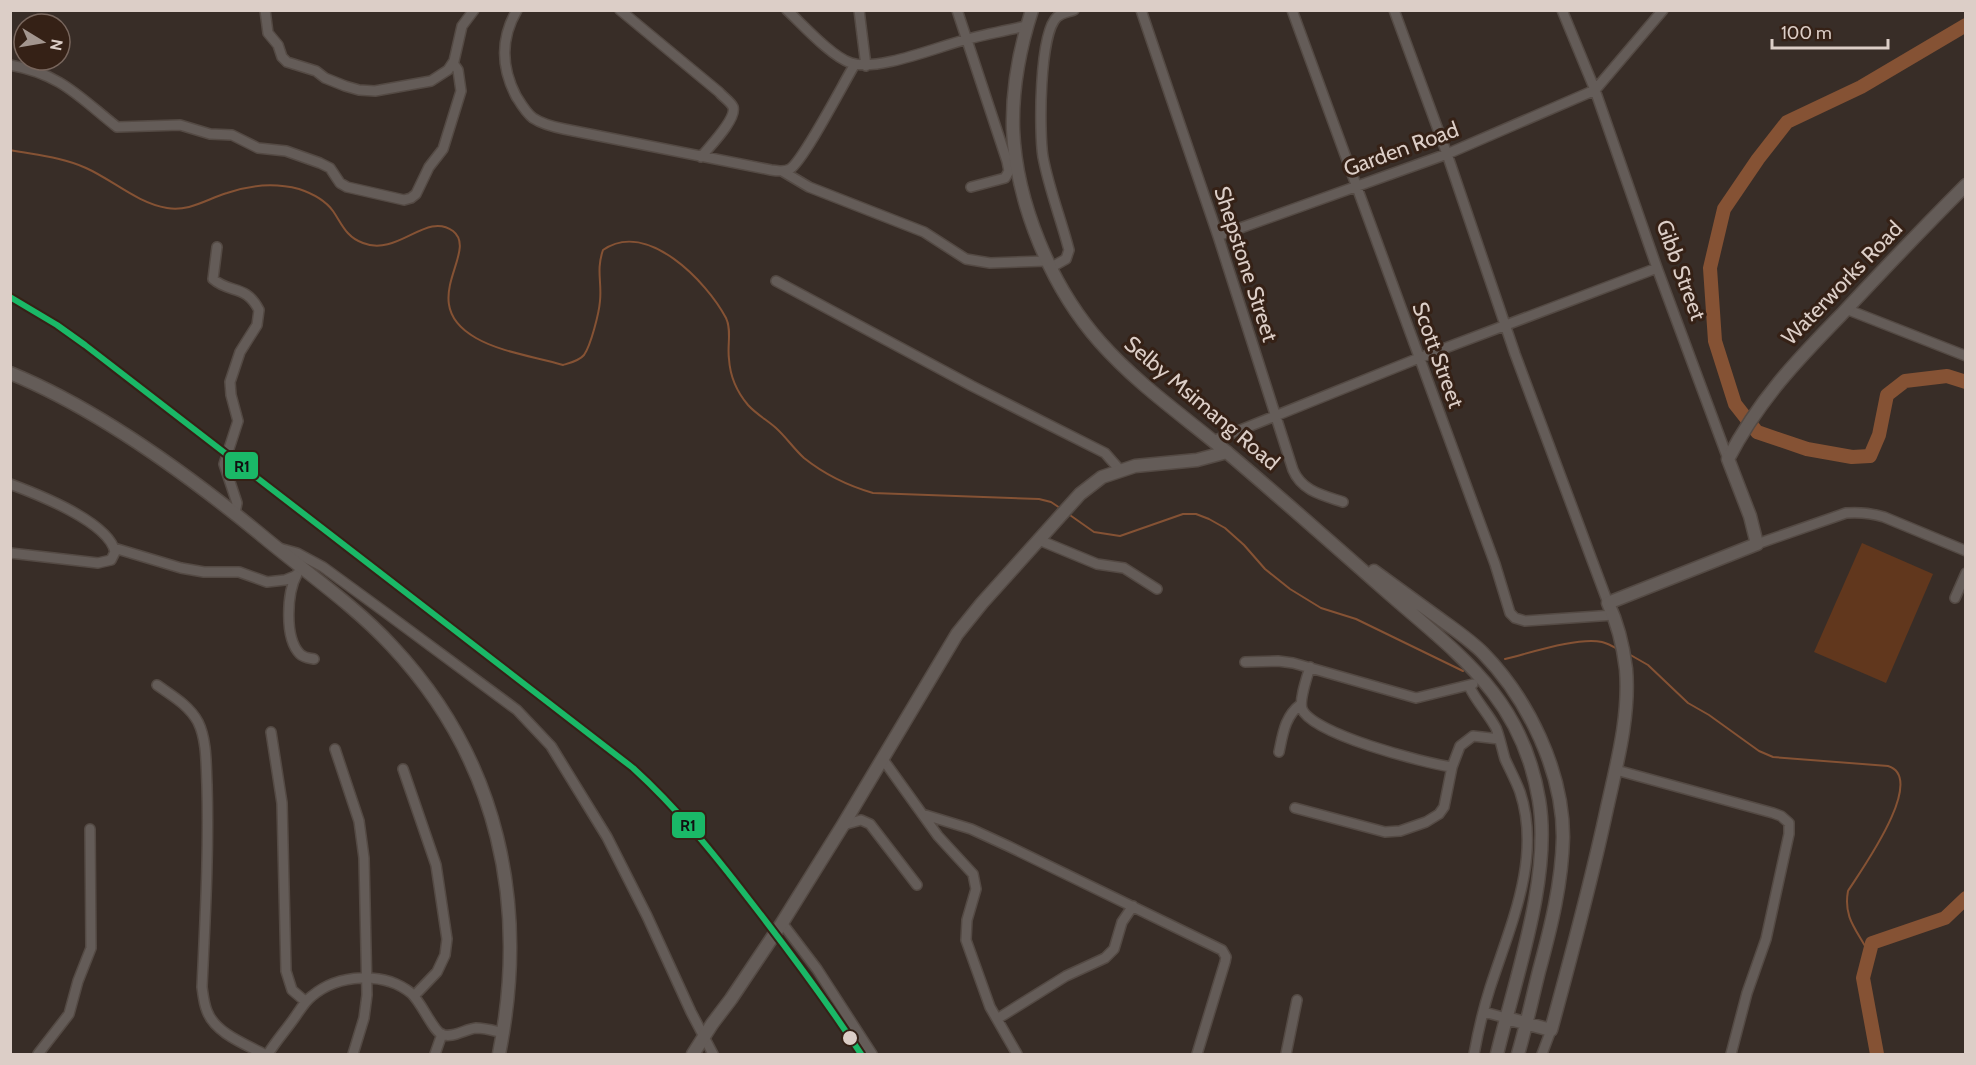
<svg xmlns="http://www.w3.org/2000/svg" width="1976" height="1065" viewBox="0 0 1976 1065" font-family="Cabin,sans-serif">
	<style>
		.green { fill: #61371d }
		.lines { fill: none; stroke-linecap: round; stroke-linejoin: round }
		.stream { stroke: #855234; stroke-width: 2 }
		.river { stroke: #855234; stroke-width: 14 }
		.street-casing { stroke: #544a44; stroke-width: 12 }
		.secondary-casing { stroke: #544a44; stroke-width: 15 }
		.street { stroke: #645c58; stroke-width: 9 }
		.secondary { stroke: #645c58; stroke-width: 12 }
		.rail-1-casing { stroke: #352116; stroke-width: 10 }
		.rail-1 { stroke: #1ab867; stroke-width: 6 }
		.stop-dot { fill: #dccec7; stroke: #352116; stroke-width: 2 }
		.labels { text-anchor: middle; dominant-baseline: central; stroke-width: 6; stroke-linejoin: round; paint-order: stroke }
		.street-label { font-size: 22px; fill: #dccec7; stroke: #352116 }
		.line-badge { stroke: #352116; stroke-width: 2 }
		.pale-badge-label { font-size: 16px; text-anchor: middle; font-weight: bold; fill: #111 }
	</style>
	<rect width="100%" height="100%" fill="#382d27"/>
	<!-- green -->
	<path class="green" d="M1862,543l71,31 -47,109 -72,-31z"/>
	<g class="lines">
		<!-- stream -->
		<path class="stream" d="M10,150c26,5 52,7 76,18 27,12 51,35 81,40 22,4 40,-9 60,-15 23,-8 49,-10 72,-4 12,4 26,11 34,22 9,13 13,26 30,32 35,14 63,-32 90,-12 27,21 -39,72 23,107 24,14 60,19 87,27 7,-2 16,-4 21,-10 7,-10 15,-42 16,-54 2,-19 -4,-31 3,-51 44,-31 104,32 123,68 6,12 1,28 3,41 1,16 8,33 19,46 8,9 19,15 28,23 10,9 18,21 28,30 20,16 45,28 69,35l166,6 12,3 9,6
			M1067,513l27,19 26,4 63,-22h13l13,5 16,9 19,17 21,24 25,20 31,19 35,11 107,52
			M1627,653l21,12 40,38 21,12 50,36 14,6 115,9c40,12 -28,106 -40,125 -5,27 9,39 21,62
			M1505,659c25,-6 72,-22 97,-17 5,1 12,5 17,8"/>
		<!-- river -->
		<path class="river" d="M1966,25l-105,62 -74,35 -29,37 -34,50 -14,59 5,73 20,63 22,28 50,17 45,8 18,-1 9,-21 8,-40 18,-14 42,-5 19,6
			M1877,1054l-14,-76 9,-35 73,-25 21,-20"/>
		<defs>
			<path id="street" d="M265,10l3,23 10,12 4,12 5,5 29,9 9,7 20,8 14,4 16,1 56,-10 17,-11 6,-9 8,-35 12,-16
				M517,10c-17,29 -16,57 -1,86 5,8 10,17 17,22 9,6 21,9 31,11l207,41c6,1 13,2 19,-1 14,-9 54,-87 65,-105
				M620,10l99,82c4,5 12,10 14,15 4,12 -24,40 -32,50
				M787,10c16,15 45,47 64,53 27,9 88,-17 117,-24 19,-5 39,-9 59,-13
				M859,10l7,56
				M957,10l50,151 2,10 -4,7 -34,9
				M1141,10l77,226 75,234c9,21 29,25 50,32
				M1292,10l203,554 15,49 5,5 10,3 89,-6
				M1394,10l53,144 68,200 93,249
				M1562,10l33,80 62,178 71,191
				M10,65c51,9 69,32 107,62l63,-2 30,9 22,1 26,13 28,3 34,12 10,5 10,15 7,4 57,13 7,-2 5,-4 13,-27 14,-18 18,-58 -3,-21 -5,-7
				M782,171l27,16 115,45 42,27 24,4 56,-2
				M1218,236l229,-82 148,-64 68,-80
				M217,247l-4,32c17,15 33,5 46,31l-2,15 -17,27 -10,30 1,13 7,26 -14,43 13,39 -2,10
				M1050,268l16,-9 3,-9c-8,-31 -20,-61 -26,-93 -4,-24 -4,-124 14,-140 4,-4 11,-5 17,-7
				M776,281l196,105 133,67 15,17
				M1846,309l120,47
				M1213,441l206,-83 238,-90
				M10,484c27,10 99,38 105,68l-4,8 -13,3 -88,-10
				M1039,540l58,24 27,4 33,21
				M1757,544l89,-31c13,-1 25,0 38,4l82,34
				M114,548l67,20 23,4h35l28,10 18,-2 10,-4
				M279,548l18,5 26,14 63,46 131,97 34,36 56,91 40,79 44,96 22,42
				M297,574c-10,18 -13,64 3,80 4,4 9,4 14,5
				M1955,598l11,-25
				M1245,662l33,-1 15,2 123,35 57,-14
				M1310,667c-3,10 -11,33 -8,42 10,25 122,54 150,58
				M157,685c14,10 32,20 41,37 9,18 8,43 9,63 2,67 -2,135 -5,202 1,8 2,17 5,24 8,22 38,33 57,43
				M1469,686c7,15 19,27 27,42 4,10 6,21 9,31 5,11 11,22 15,33 22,66 -10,134 -30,196 -7,22 -12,44 -16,66
				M271,732l11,71 4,168 6,19 14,12
				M335,749l24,72 5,37 3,137 -3,23 -11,36
				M1279,752c4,-19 6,-36 22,-48
				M882,758l56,78 35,38 3,15 -9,31 -1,20 24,67 27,47
				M403,769l33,96 11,74 -2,16 -8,17 -23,24
				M1616,770l157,43 8,3 8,7v11l-23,105 -19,54 -16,61
				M1295,808l90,24 15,-1 26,-9 13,-8 5,-7 8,-40 8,-21 13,-10 26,3
				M922,814l49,15 37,17 214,104 4,7 -1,5 -28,92
				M843,825l18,-5 9,4 47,61
				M782,923l35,46 55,85
				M1484,1012l22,6
				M997,1019l69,-43 39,-18 9,-9 8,-27 11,-16
				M38,1054l31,-40 9,-33 13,-33 -1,-119
				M268,1054c8,-13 18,-24 27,-37 5,-7 10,-16 17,-21 26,-22 72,-25 99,-3 11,10 21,36 30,41 11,5 24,-5 35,-6 9,0 19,3 28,5
				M435,1054l7,-20
				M1286,1054l11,-54
				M1542,1054l9,-24"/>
			<path id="secondary" d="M1032,10c-12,37 -20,80 -19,119 3,74 38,158 87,213 38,43 85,75 129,112 53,45 105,91 157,137 73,64 136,106 153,209 13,77 -24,179 -42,254
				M10,373c88,36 177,101 250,161 44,37 93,70 132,112 107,114 137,259 107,408
				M1374,571c22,16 44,32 66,48 15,11 30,21 43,34 45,46 80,118 80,184 -1,46 -12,90 -24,134 -7,28 -13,56 -21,83
				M1506,1018l45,12c20,-73 40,-147 56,-222 10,-45 23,-93 19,-139 -3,-24 -8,-45 -18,-66l149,-59 -7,-28 -22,-57c30,-58 68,-98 113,-144 41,-44 82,-87 125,-130
				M693,1054l19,-30 19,-25 51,-76 61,-98 114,-191 25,-31 98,-109 22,-17 33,-11 62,-6 30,-8"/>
		</defs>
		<!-- street casing -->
		<use href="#street" class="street-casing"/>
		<!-- secondary casing -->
		<use href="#secondary" class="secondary-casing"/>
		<!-- street -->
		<use href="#street" class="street"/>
		<!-- secondary -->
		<use href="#secondary" class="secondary"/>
		<defs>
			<path id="rail-1" d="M10,297l47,28 28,20 548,423c45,41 81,86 118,134 38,49 76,100 110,152"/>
		</defs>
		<!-- rail-1 casing -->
		<use href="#rail-1" class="rail-1-casing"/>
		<!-- rail-1 -->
		<use href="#rail-1" class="rail-1"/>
	</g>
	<!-- markers -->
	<circle class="stop-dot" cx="850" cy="1038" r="8"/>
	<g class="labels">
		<!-- street labels -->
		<g class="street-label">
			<text transform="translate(1401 149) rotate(-20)">Garden Road</text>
			<text transform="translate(1246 264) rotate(72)">Shepstone Street</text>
			<text transform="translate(1681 270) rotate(70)">Gibb Street</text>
			<text transform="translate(1842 283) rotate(-46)">Waterworks Road</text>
			<text transform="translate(1438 355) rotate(70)">Scott Street</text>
			<text transform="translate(1202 403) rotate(40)">Selby Msimang Road</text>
		</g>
	</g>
	<g class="line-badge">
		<rect x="224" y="451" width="35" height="29" rx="6" fill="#1ab867"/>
		<rect x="671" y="811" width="35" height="28" rx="6" fill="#1ab867"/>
	</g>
	<g class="pale-badge-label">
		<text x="242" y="472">R1</text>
		<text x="688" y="831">R1</text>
	</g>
	<!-- border -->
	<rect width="1976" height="1065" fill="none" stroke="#dccec7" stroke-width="24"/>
	<!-- north arrow -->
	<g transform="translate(42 42) rotate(101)"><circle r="28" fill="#352116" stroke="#78665d" stroke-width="1.5"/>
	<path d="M0-4.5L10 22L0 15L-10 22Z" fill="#a3968f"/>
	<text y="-9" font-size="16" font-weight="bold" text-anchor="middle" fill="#dccec7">N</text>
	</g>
	<!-- scale -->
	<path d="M1772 39v9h116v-9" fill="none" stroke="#dccec7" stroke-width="3"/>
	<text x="1781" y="39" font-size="18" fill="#dccec7" stroke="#352116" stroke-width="4.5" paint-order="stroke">100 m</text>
</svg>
